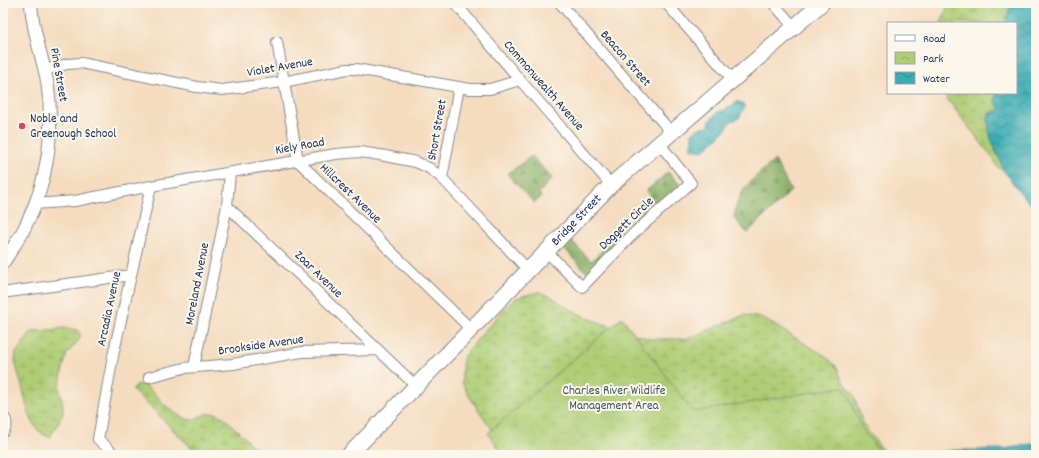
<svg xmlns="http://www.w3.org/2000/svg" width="1039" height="458" viewBox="0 0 1039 458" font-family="Dekko,sans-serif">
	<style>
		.forest { fill: url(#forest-firs); stroke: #537062 }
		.wetland { fill: url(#wetland-marsh); stroke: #657e6a }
		.park { fill: url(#park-crowns); stroke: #657e6a }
		.water { fill: url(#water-waves); stroke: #2a6e88 }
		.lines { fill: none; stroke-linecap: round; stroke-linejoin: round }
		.minor-casing { stroke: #88868e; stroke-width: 12 }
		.tertiary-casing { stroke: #88868e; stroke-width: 14 }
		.primary-casing { stroke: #88868e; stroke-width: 17 }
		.minor { stroke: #fff; stroke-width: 10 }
		.tertiary { stroke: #fff; stroke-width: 12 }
		.primary { stroke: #fff; stroke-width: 15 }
		.poi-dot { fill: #d1495b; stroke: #fbf7ec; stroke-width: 1.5 }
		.labels { text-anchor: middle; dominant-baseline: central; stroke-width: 4; stroke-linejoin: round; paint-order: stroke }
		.street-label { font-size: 13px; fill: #1b2f5e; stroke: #fbf7ec }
		.poi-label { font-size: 13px; fill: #1b2f5e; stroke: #fbf7ec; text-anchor: start }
		.park-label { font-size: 13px; fill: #405664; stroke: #fbf7ec }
	</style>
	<defs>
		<pattern id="forest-firs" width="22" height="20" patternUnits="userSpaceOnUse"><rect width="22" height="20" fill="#8bb066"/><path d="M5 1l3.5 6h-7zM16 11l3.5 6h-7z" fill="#719057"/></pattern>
		<pattern id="wetland-marsh" width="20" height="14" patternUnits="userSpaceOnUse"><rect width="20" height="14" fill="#afcd75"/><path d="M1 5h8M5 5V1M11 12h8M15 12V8" fill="none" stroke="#96b068"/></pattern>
		<pattern id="park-crowns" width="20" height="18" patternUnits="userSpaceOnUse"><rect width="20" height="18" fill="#afcd75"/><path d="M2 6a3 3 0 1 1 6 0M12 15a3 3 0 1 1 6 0" fill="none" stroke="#96b068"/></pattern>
		<pattern id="water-waves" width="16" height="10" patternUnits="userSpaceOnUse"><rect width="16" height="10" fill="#3aacb3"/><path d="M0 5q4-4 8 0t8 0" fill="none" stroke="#308c95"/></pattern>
	</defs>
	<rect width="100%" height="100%" fill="#fbf7ec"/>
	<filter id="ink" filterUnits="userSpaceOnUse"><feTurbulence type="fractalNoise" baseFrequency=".025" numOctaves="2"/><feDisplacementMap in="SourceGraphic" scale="8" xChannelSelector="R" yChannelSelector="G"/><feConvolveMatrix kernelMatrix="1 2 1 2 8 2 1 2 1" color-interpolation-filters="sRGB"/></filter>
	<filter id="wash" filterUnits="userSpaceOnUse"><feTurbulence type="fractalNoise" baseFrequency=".012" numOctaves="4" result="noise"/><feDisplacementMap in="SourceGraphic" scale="16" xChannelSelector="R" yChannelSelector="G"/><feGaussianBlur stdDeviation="0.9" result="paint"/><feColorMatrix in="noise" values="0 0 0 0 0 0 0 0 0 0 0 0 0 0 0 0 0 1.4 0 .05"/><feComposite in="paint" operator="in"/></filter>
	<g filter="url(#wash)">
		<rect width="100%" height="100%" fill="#f5dcbf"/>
		<!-- forest -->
		<path class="forest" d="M532,156l20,22 -13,15 2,4 -7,6 -27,-29z
			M775,160l16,31 -44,42 -13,-15c4,-31 19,-39 41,-58z
			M668,172l15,16 -94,87 -26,-28 7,-8 21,22 62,-60 -7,-10z"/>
		<!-- wetland -->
		<path class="wetland" d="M949,3h65l-5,7 -3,11 2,2h-67z
			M945,93h52l-2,8 5,9c-2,1 -7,2 -9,3 -11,9 10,47 12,57l-6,-3 -3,-7 -46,-60z
			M539,292l13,5 16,11 19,10 63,21h37l57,-24 18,3 62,37 13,12 5,13 12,15 9,29 18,24 4,7h-379l-10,-20 -25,-36 -9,-16v-18l2,-9 6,-8 31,-36 12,-12 9,-4z
			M64,328l14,2 3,7 -14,17 -3,10 -5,24 4,17v9l-13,23c-21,-5 -24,-37 -29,-54 -2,-7 -4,-14 -6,-22l1,-8 16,-23 10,1z
			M140,384l6,2 5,5 8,7 4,6 15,11 11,5 5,-1 12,-5 8,-1 4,1 8,5 28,28 8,5 1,3h-63l-21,-19 -23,-24 -22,-20 -1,-3 3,-3z"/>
		<!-- park -->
		<path class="park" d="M622,317l71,95 149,-25 7,9 12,31 21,28h-379l-15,-22z"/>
		<!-- water -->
		<path class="water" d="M1014,3h22v207l-14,-15 -19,-25 -2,-8 -10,-23 -2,-9v-17h5l6,-3 -5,-9 2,-8h19v-70h-8l-2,-3 3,-10z
			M738,101l5,3 2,3 -6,11 -9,4 -3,6 -5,6 -19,17h-2l-10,-2 1,-16 9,-6 8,-1 1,-6 7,-8c7,-1 14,-6 21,-11z
			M1036,443v12h-113l31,-5 50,-1z"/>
	</g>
	<g filter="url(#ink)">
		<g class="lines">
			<defs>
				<path id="minor" d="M455,3l65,77 91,105
					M560,3l111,129
					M666,3l67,77
					M773,3l21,24
					M277,42l21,119 173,168
					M45,70l22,-6 14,-1 116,24 25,3 61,-8 64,-13h9l114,20h20l30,-9
					M230,173l-3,33 189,180
					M442,178l17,-91
					M35,204l40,-3 76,-15 185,-32 24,-2 20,3 36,7 13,6 13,10 86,92
					M546,251l36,36 52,-54 57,-50 -32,-40
					M3,292h6l122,-17
					M194,367l33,-161
					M149,377l35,-9 49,-4 69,-12 76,-2
					M3,416c5,5 4,11 0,16
					M115,455l-17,-16 15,-83 38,-170"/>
				<path id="tertiary" d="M3,263c8,-12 16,-24 22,-36 23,-45 30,-96 22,-146 -5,-26 -15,-51 -16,-78"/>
				<g id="primary">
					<path id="s1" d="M349,455l262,-270 211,-182"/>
				</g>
			</defs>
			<!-- minor casing -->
			<use href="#minor" class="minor-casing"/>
			<!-- tertiary casing -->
			<use href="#tertiary" class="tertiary-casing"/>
			<!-- primary casing -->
			<use href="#primary" class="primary-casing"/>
			<!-- minor -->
			<use href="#minor" class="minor"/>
			<!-- tertiary -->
			<use href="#tertiary" class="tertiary"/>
			<!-- primary -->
			<use href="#primary" class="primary"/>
		</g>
	</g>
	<!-- markers -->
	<circle class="poi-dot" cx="22" cy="126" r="4"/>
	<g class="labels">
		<!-- street labels -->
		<g class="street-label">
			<text transform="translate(625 59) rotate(49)">Beacon Street</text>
			<text transform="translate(280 68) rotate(-10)">Violet Avenue</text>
			<text transform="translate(58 75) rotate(80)">Pine Street</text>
			<text transform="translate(543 86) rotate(49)">Commonwealth Avenue</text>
			<text transform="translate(438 130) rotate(-80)">Short Street</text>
			<text transform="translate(300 147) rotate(-10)">Kiely Road</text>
			<text transform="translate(350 194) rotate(44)">Hillcrest Avenue</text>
			<text stroke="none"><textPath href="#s1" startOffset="327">Bridge Street</textPath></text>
			<text transform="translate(627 224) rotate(-44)">Doggett Circle</text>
			<text transform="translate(318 275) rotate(44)">Zoar Avenue</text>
			<text transform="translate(198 284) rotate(-79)">Moreland Avenue</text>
			<text transform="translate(110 309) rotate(-78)">Arcadia Avenue</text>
			<text transform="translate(261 346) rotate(-8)">Brookside Avenue</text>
		</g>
		<!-- poi labels -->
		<g class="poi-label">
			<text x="30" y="119">Noble and<tspan x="30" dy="15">Greenough School</tspan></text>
		</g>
		<!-- park labels -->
		<g class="park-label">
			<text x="614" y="391">Charles River Wildlife<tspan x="614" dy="15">Management Area</tspan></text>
		</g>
	</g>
	<!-- margin -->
	<rect width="1039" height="458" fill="none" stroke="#fbf7ec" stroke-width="16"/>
	<!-- legend -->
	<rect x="887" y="22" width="130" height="72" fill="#fbf7ec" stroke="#a1a7b3"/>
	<rect x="895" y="35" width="20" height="6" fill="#ffffff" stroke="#a1a7b3"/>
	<text x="923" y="42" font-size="12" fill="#1b2f5e">Road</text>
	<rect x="895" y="52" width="20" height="12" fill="url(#park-crowns)" stroke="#a1a7b3"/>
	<text x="923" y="62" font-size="12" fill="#1b2f5e">Park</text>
	<rect x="895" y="72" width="20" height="12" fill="url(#water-waves)" stroke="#a1a7b3"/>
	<text x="923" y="82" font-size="12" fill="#1b2f5e">Water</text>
</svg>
